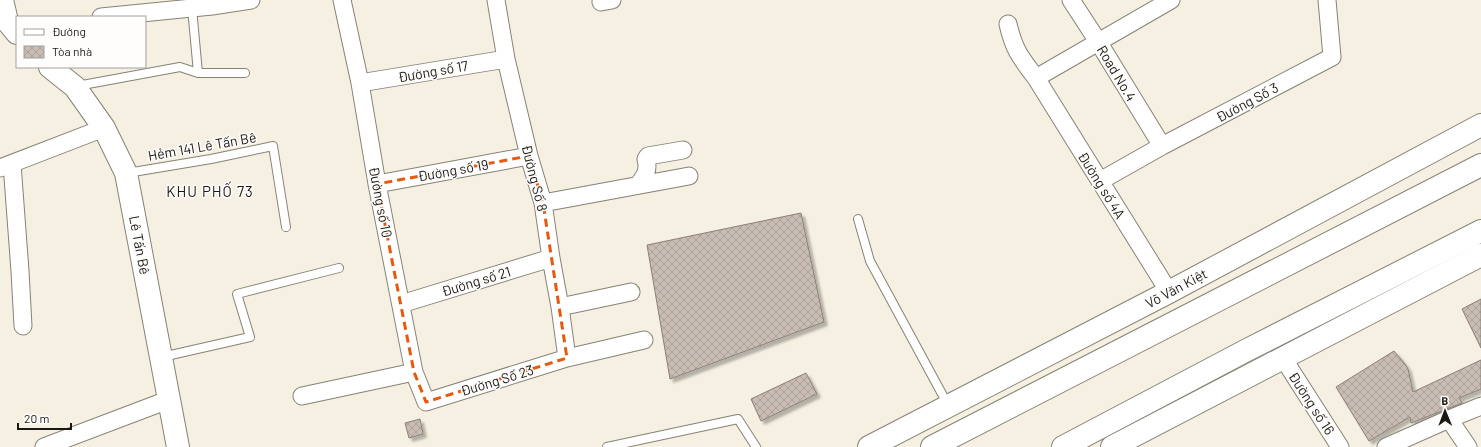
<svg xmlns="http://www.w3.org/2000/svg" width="1481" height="447" viewBox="0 0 1481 447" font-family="Barlow,sans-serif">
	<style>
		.building { fill: url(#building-cross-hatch); stroke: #8b8077; filter: url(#shadow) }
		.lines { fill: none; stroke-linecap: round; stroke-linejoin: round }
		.lane-casing { stroke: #878275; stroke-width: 10 }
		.street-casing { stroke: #878275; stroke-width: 19 }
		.secondary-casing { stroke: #878275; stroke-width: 24 }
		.primary-casing { stroke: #878275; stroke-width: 24 }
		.highway-casing { stroke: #878275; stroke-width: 24 }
		.lane { stroke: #fff; stroke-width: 8 }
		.street { stroke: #fff; stroke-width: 17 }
		.secondary { stroke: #fff; stroke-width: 22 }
		.primary { stroke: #fff; stroke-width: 22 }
		.highway { stroke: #fff; stroke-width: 22 }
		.marked { fill: none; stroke: #e8590c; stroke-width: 3; stroke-dasharray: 8 5; stroke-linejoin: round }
		.labels { text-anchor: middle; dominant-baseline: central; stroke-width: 3; stroke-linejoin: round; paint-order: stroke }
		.street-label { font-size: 14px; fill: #1a1814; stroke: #fffdfb }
		.neighbourhood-label { font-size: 15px; letter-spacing: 1px; fill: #1a1814; stroke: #fffdfb }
	</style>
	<defs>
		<pattern id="building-cross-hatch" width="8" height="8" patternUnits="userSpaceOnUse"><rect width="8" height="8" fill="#c8bcb3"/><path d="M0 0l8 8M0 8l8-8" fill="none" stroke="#aba199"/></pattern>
		<filter id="shadow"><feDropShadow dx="3.5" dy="3.5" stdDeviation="1" flood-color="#0004"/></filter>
	</defs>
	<rect width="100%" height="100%" fill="#f6f0e2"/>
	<!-- building -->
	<path class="building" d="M801,213l23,109 -154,57 -23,-134z
		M1481,299v49l-19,-39z
		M1394,351l11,13 3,5 5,23 68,-32v29l-22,9 3,5 -51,20 -1,-6 -41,24 -33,-54z
		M806,373l11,21 -56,27 -10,-22z
		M420,419l3,15 -14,4 -4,-15z"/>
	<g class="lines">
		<defs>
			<path id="lane" d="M192,8l6,65
				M77,86l103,-19 18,6h47
				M127,173l84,-14 62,-13 13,81
				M858,219l12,42 78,144
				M162,357l88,-20 -13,-43 102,-26
				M607,447l131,-28 18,28"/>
			<path id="street" d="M342,0l18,83 17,101 37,188 12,30 141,-44 77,-18
				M496,0l10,59 23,97 14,47 8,55 9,49 7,51
				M1071,0l28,43 63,103
				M601,2l11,-2
				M101,17l111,-11 39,-6
				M1008,24c6,26 12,33 28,54l133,214
				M1036,78l135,-78
				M360,83l146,-24
				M12,164l8,107 3,55
				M0,168l104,-40
				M1100,181l62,-35 170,-89 -5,-57
				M377,184l152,-28
				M638,185c7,-9 11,-14 8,-26l2,-3 35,-6
				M543,203l146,-27
				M401,304l150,-46
				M560,307l71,-15
				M1283,358l57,89
				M302,396l112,-24
				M1449,419l19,28
				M44,447l124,-47
				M1386,447l63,-28 32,-13"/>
			<path id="secondary" d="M2,0l5,21 10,12
				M50,67l25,20 29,41 22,45 52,274"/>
			<path id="primary" d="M869,447l300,-155 312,-167
				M1112,447l369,-192"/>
			<path id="highway" d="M932,447l549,-282
				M1063,447l184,-97 234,-119"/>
		</defs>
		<!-- lane casing -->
		<use href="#lane" class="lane-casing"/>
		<!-- street casing -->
		<use href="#street" class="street-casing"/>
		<!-- secondary casing -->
		<use href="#secondary" class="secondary-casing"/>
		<!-- primary casing -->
		<use href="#primary" class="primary-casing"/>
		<!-- highway casing -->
		<use href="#highway" class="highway-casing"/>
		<!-- lane -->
		<use href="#lane" class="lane"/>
		<!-- street -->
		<use href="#street" class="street"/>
		<!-- secondary -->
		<use href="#secondary" class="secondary"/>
		<!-- primary -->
		<use href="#primary" class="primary"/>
		<!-- highway -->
		<use href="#highway" class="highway"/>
	</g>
	<!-- marked area -->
	<path class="marked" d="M529,156l14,47 24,155 -141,44 -12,-30 -37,-188z"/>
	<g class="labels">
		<!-- street labels -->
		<g class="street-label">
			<text transform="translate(433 71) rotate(-10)">Đường số 17</text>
			<text transform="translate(1117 73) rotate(59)">Road No.4</text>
			<text transform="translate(1247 102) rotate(-28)">Đường Số 3</text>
			<text transform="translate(202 146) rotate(-10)">Hẻm 141 Lê Tấn Bê</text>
			<text transform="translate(453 170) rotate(-10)">Đường số 19</text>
			<text transform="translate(535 178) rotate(76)">Đường Số 8</text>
			<text transform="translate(1102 185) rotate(58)">Đường số 4A</text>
			<text transform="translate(381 202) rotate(79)">Đường số 10</text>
			<text transform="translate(140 245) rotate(79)">Lê Tấn Bê</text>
			<text transform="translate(476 281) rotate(-17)">Đường số 21</text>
			<text transform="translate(1176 288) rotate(-28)">Võ Văn Kiệt</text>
			<text transform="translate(497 380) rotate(-17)">Đường Số 23</text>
			<text transform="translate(1312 403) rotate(57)">Đường số 16</text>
		</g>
		<!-- neighbourhood labels -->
		<g class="neighbourhood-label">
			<text x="210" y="191">KHU PHỐ 73</text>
		</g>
	</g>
	<!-- legend -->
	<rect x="16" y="16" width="130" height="52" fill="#fffdfb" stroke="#a3a19f"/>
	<rect x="24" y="29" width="20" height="6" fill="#ffffff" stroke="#a3a19f"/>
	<text x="52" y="36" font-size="12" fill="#1a1814">Đường</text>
	<rect x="24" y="46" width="20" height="12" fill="url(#building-cross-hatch)" stroke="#a3a19f"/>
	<text x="52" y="56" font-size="12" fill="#1a1814">Tòa nhà</text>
	<!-- north arrow -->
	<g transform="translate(1445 411) rotate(359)" stroke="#fffdfb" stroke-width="3" paint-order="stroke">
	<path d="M0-3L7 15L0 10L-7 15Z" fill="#1a1814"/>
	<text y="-6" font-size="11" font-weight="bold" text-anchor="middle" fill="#1a1814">B</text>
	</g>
	<!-- scale -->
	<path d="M18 423v6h53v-6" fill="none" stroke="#1a1814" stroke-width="2"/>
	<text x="24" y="423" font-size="12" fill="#1a1814" stroke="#fffdfb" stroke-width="3" paint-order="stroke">20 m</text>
</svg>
